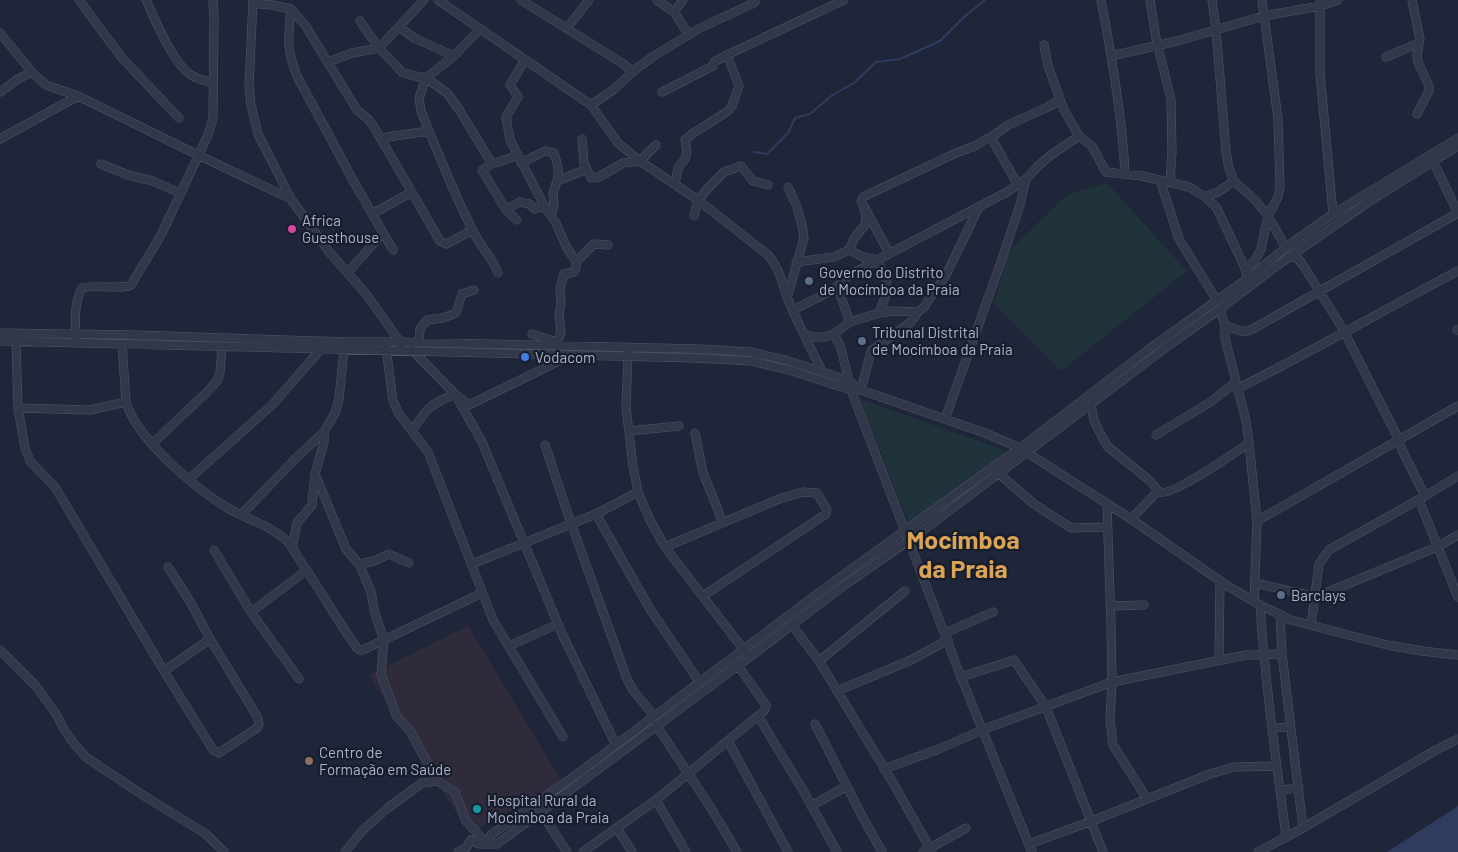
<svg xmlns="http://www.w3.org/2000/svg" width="1458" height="852" viewBox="0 0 1458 852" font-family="Barlow,sans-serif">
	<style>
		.medical { fill: #2f2b3a }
		.green { fill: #21333a }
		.water { fill: #2f3b5f }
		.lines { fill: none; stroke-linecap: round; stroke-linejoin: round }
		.stream { stroke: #2f3b5f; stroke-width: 2 }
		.minor-casing { stroke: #505567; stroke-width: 9 }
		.minor { stroke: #323849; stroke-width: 8 }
		.hotel-dot { fill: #d1479c; stroke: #181d2d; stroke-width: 2 }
		.service-dot { fill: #5c6f8a; stroke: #181d2d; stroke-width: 2 }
		.shop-dot { fill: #3f7fe0; stroke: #181d2d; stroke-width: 2 }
		.education-dot { fill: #8d6e63; stroke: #181d2d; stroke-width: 2 }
		.culture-dot { fill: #0f9aa8; stroke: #181d2d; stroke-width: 2 }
		.labels { text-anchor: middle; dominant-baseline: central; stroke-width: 4.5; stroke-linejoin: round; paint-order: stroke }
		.poi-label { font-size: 15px; fill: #adb2c6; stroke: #181d2d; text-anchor: start }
		.town-label { font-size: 25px; font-weight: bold; fill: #daa454; stroke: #181d2d }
	</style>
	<rect width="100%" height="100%" fill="#1f2639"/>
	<!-- medical -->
	<path class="medical" d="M468,626l94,155 -92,53 -101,-159z"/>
	<!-- green -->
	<path class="green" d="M1107,183l80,88 -126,100 -67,-67 16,-54 58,-56z
		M860,399l147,52 -98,73z"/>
	<!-- water -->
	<path class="water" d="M1458,806v46h-71z"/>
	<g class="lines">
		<!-- stream -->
		<path class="stream" d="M754,152l13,2 21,-21 7,-15 15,-4 21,-18 23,-13 22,-21 24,-3 40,-18 25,-25 20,-16"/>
		<defs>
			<path id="minor" d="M79,0l43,58 57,60
				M146,0c9,20 27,63 45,75 6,4 15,6 22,8
				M253,0l-4,86 2,19 7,29 33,65 39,54 37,42 33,47 1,4
				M438,0l153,105 22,-15 24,-22 17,-12 44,-27 56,-26 2,-3
				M521,0l101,63 11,9
				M657,0l17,12 15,23
				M1101,0c11,57 21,115 24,173
				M1150,0l6,38 15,62 1,52 -2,30
				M1212,0l4,29 10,123 3,16 5,13 22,20 12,15 18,32
				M1320,0v73l13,141
				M1412,0l8,39 -3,16 1,7 11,24v5l-12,23
				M253,3l19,2 19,4 14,16 52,85 11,9 6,8 66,114 6,3 23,-12 1,-2v-5
				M291,9c-3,29 -5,41 7,69l56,104 39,68
				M674,12l9,-12
				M360,21l19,27 45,-48
				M399,27l15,11 40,18
				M567,28l22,-28
				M480,29l-26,27 -28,22 21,15 13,18 32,53 -10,6 24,40 11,10
				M0,33l32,39 14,13 32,11 120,59 93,44
				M1044,45l4,21 16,44 15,26 13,10 14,26 36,4 47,11 16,10 11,10 6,12 24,51 1,9
				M1111,56l66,-15 87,-25 56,-10 18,-6
				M1386,57l33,-14
				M525,60l-15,25 8,12 -12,20 4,23 36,69 10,14 10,23 10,16
				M328,62l24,-9 27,-5 23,24 8,3 16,3 -7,20 2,13c16,40 32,81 52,120 7,15 19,26 25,42
				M0,92l18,-13 14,-7
				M662,92l51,-26 1,-4 13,-7 117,-55
				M591,105l27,38 22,18 58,39 70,55c12,14 13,25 19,42 10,25 23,50 35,74
				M381,138l48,-7
				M990,138l18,-13 40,-18 12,-7
				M0,139l78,-43
				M582,139l2,24 3,6
				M1433,161l25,52
				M521,163l24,-12 9,2c3,9 6,18 3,28
				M101,164l27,11 25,6 27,12
				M492,164l25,-8
				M1160,180l19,59 38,62
				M673,183l3,-4 2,-11 7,-9 2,-6 -2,-13 7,-6 36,-23 4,-5 7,-20 -12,-31
				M788,187l9,20 5,18 2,13 -16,57
				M1205,197l13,-5 16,-11
				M861,201l2,-4 93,-44 19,-7 13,-8h2l3,3 25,44
				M861,201l28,52
				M506,210l13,-8 10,2 6,5 10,-3
				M372,214l40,-22
				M551,216l3,-11 -1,-12 4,-12 30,-12 4,9 8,-1 24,-14 17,-2 16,-16
				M694,216l4,-16 12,-14 14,-14 17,-6 12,15 15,4
				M849,250l6,-13 10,-12 1,-10 -2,-5
				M1291,256l7,3 5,6 41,66 55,109 3,10 23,46
				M796,262l38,-5 15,-7 14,7 14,3c13,26 13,26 2,53
				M1246,270l9,-10 6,-11 7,-33 10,-19 2,-11 -2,-67 -16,-119
				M348,272l35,-39
				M837,286l13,36
				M1220,309l5,17v12l21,83 3,22 8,78 -3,81
				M793,310l40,-20 17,-15 27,-15 130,-68 19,-13 12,-13 13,-11 28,-19
				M1225,326c11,2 15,8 26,4l207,-117
				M1457,330h1
				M0,333l136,2 213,7h51l300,7 50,3 35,8 47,15 17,6 12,9 124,43 35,15 111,71 95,66 34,20 31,15 96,25 35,6 36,4
				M803,333l9,4h13l9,-3 16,-12 29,-9 14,-2 25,1 6,-5 22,-32 33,-68
				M532,334l25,8 4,-9 -2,-20 2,-8 -1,-16 4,-15 10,-2 2,-4v-6l18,-18 14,1
				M834,334l7,14 10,42 110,287 71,175
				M76,338c-1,-15 -2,-36 6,-50 13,-4 40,2 49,-3l30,-50 47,-100 5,-16 1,-102 -1,-17
				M0,341l695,17 57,3 40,10 59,19h10
				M16,342l2,66 7,40 5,13 25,26 109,184 49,79 6,3 38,-25 2,-4 -1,-6 -48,-79 -19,-36 -23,-36
				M419,342l1,-13 7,-9 16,-2 13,-5 6,-19 12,-4
				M122,344l4,58c11,38 72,89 105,108 19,10 42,17 57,32 6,8 11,17 17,26 18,26 33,54 52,80l3,2h3l119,-57
				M386,347l7,54 6,13 29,38 65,168 70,117
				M412,350l43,44 27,48 81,194 53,109
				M628,353l-2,54 7,59 5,26 12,28 15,27 82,107
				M1237,389c75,-38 147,-79 221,-118
				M861,390l10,-39 40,-29 7,-10
				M1091,404l3,17 13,25 42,34c4,3 7,10 11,12 11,5 77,-41 89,-49
				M18,408l72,2 36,-8
				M945,419l56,-157 19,-57 6,-26
				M412,431c15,-23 17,-26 43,-37l14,11 100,-49
				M629,431l50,-5
				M695,433l8,40 14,34 5,16
				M1156,435l56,-34 24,-19
				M152,444l55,-52 10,-11 3,-8 2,-26
				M545,445l26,78 56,156 6,11 21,26
				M998,473l36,31 37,24 36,-1
				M315,474l31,75 13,15 12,28 4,22 9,26 -3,34 16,43 13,14 27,50 18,11 11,29 20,22
				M189,479l84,-75 48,-55
				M1419,500l39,97
				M1107,505l4,119 1,58 -2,37 3,26 34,54
				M596,514l54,95 50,74
				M241,515l54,-56 29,-27 11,-19 4,-14 5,-49
				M1131,519l27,-28
				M1257,521l201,-115
				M665,547l114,-48 24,-7 14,1 10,17 -1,4 -123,82
				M292,548l5,-25 15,-18 3,-31 9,-32v-10
				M214,550l37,62 48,67
				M359,564l15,-3 15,-7 20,9
				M472,564l124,-50 42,-22
				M1255,583l61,14 121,-50 21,-12
				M1260,605c5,78 16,154 26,231
				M1110,606l34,-1
				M251,612l56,-42
				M1280,616l2,38 21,174
				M792,625l27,36 73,120 40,71
				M1311,625l8,-61 10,-14 96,-54 33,-20
				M945,633l48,-21
				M509,646l49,-22
				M0,650l36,36 20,28 9,17 10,14 12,13 62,41 57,35 18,18
				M1219,660l1,-79
				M819,661l86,-70
				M164,671l46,-32
				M961,677l53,-17 32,47 57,145
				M837,691l74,-31 37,-20
				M758,716l46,76 33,60
				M815,724l47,92 20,36
				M656,725l55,83 26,44
				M1272,728l18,-1
				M728,741l60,111
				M884,769l55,-20 43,-19 130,-48 134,-27 36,-1
				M1280,791l19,-4
				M656,800l30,52
				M811,806l36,-20
				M538,808l29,44
				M617,828l15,24
				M486,843l5,-8 85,-60 253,-190 191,-137 128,-98 99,-71 46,-37 40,-28 125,-76
				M1029,844l63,-23 118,-47 24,-7 43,-1
				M345,852l17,-21 27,-24 33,-24 15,-2
				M458,852l8,-4 5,-8 8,4h18l238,-176 111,-84 68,-47 258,-194 48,-34 58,-44 89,-62 91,-57
				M583,852l73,-52 108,-89 2,-4v-2l-28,-39
				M923,852l43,-24
				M1258,852l45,-24 133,-78 22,-11"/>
		</defs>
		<!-- minor casing -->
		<use href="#minor" class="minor-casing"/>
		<!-- minor -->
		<use href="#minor" class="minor"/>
	</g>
	<!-- markers -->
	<circle class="hotel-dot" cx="292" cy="229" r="5"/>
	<g class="service-dot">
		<circle cx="809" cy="281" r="5"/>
		<circle cx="862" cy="341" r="5"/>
		<circle cx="1281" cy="595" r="5"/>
	</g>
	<circle class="shop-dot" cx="525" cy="357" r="5"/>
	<circle class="education-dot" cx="309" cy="761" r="5"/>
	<circle class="culture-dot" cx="477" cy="809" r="5"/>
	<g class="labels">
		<!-- poi labels -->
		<g class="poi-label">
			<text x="302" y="220">Africa<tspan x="302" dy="17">Guesthouse</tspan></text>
			<text x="819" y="272">Governo do Distrito<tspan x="819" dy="17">de Mocímboa da Praia</tspan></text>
			<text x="872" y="332">Tribunal Distrital<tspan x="872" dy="17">de Mocímboa da Praia</tspan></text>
			<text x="535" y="357">Vodacom</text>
			<text x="1291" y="595">Barclays</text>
			<text x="319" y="752">Centro de<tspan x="319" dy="17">Formação em Saúde</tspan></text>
			<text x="487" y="800">Hospital Rural da<tspan x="487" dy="17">Mocimboa da Praia</tspan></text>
		</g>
		<!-- town labels -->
		<g class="town-label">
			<text x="963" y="539">Mocímboa<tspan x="963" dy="29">da Praia</tspan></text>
		</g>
	</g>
</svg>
